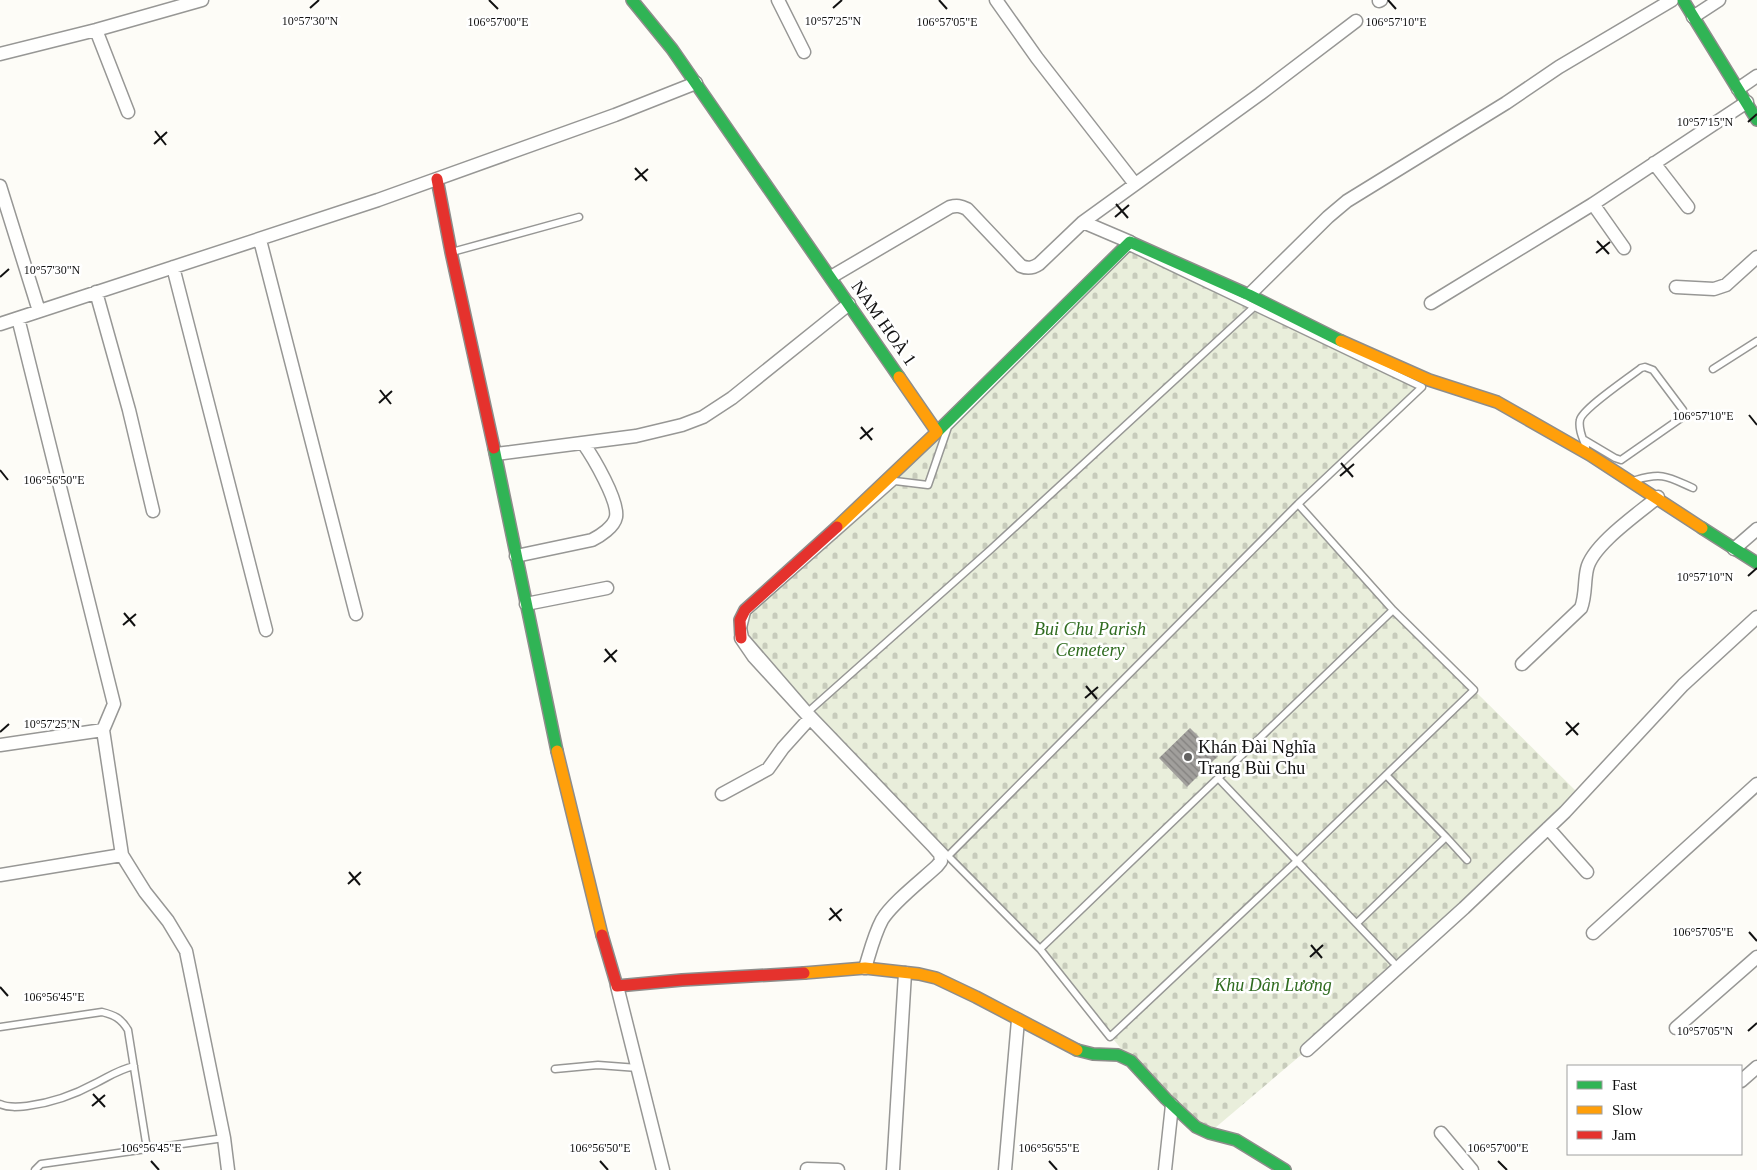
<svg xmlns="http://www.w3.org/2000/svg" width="1757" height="1170" viewBox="0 0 1757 1170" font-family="'Times New Roman',serif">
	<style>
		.cemetery { fill: url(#cemetery-stones) }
		.building { fill: url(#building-back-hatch) }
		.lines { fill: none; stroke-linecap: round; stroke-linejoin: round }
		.lane-casing { stroke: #979795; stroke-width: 9 }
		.street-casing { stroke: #979795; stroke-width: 15 }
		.fast-casing { stroke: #8e8d8b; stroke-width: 14 }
		.slow-casing { stroke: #8e8d8b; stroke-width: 14 }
		.jam-casing { stroke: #8e8d8b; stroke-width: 14 }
		.lane { stroke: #fffffe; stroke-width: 6 }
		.street { stroke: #fffffe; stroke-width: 12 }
		.fast { stroke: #30b455; stroke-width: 11 }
		.slow { stroke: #ff9f0a; stroke-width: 11 }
		.jam { stroke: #e5322d; stroke-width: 11 }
		.ticks { fill: none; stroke: #111; stroke-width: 2 }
		.poi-dot { fill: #646362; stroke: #fff; stroke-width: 2 }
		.labels { text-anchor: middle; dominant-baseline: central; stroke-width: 5; stroke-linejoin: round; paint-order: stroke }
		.street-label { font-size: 18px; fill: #111; stroke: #fff }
		.park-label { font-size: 18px; font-style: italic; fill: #2f6b1f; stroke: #fff }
		.poi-label { font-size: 18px; fill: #111; stroke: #fff; text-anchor: start }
		.ticks-label { font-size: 12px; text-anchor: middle; fill: #111; stroke: #fff; stroke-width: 5; stroke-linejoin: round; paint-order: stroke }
	</style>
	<defs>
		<pattern id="cemetery-stones" width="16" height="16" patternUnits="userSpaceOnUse" patternTransform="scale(1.25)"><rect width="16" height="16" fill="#e9eedb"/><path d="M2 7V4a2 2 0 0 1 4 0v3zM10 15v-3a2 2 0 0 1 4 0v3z" fill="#c7cbbb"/></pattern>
		<pattern id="building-back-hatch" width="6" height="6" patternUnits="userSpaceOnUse" patternTransform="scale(1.25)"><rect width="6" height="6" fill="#a19f9c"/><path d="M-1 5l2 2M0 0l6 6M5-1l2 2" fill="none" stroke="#82807e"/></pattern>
	</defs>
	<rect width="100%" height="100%" fill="#fdfcf7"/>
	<!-- cemetery -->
	<path class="cemetery" d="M1130,242l299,138 -126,124 90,106 187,185 -273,255 -98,83 -78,-72 -94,-116 -296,-307 4,-28z"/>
	<!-- building -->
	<path class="building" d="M1190,728l28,28 -31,31 -28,-29z"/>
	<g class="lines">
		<defs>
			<path id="lane" d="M1129,247l293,140 -124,117 -350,352 -139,-145 -64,-74 -2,-9 4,-16 148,-131 33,4 20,-58z
				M452,252l127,-35
				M1713,369l44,-28
				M1583,439l32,19 6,2 63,-44 -1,-6 -30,-40 -8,-3 -4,1c-11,9 -59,41 -61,52 -2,9 3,19 6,27
				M1636,480c27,-8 32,-3 57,8
				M809,711l181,-161 264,-243
				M1218,778l175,184
				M1446,837l21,23
				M948,856l92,93 353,-339 -95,-106
				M1357,923l89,-86 -60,-62
				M1040,949l70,88 187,-176 177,-171 -81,-80
				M0,1027l102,-15c12,3 19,6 26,18l19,119
				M555,1069l43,-4 40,3
				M0,1104c8,4 18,3 27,2 24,-3 47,-11 69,-23 14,-7 22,-13 38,-17
				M35,1170l6,-6 183,-26"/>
			<path id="street" d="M778,0l26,52
				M996,0l41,58 98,126
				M1379,1l2,-1
				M1693,17l26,-17
				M96,30l32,82
				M0,54l96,-24 106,-30
				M1738,89l19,-13
				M1654,163l34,44
				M0,186l39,125
				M1593,204l31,44
				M1083,222l177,-128 96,-73
				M260,240l96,374
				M173,267l93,363
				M831,277l119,-70c7,-2 11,-1 17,2l54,57c7,3 12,2 18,-2l44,-42 47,20
				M1676,287l38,2 12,-4 31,-28
				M96,292l33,118 24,101
				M1249,295l79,-78 19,-16 159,-98 53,-36 113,-67
				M1431,303l162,-99 154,-102
				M18,318l96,386 -11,26
				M0,324l378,-124 237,-85 81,-32
				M496,454l140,-18 46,-11 21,-8 29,-19 117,-94
				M1734,549l23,-20
				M516,556l76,-16c8,-4 22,-13 24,-23 3,-16 -23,-60 -33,-74
				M526,604l81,-16
				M741,638l13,19 56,61 123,128 7,8 1,7 -4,5c-15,14 -45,37 -55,54 -8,15 -12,32 -17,48
				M1522,664l59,-56c5,-13 3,-26 6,-39 5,-24 52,-56 71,-72
				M0,745l103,-15 19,125 -122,20
				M722,794l46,-25 15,-21 27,-30
				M1548,828l39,44
				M122,855l23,37 23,29 18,30 38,187 4,32
				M1593,933l164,-149
				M617,986l46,184
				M1676,1028l81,-71
				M1307,1050l157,-142 101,-96 118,-127 74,-68
				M1741,1081l16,-14
				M1441,1133l31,37
				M807,1169l31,1
				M893,1170l12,-197
				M1005,1170l13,-150
				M1165,1170l7,-65"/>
			<path id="fast" d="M632,0l40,49 227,328
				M1683,0l74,120
				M937,432l193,-190 119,53 92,46
				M494,448l63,303
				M1702,528l55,35
				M1077,1050l16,4 25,1 13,6 35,38 30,28 13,6 27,7 49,30"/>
			<path id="slow" d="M1341,341l88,39 68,22 93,53 112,73
				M837,527l100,-95 -38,-55
				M557,751l45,184
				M804,973l61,-5 54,6 17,4 40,19 101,53"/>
			<path id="jam" d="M437,179l14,73 43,196
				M741,638l-1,-18 5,-10 92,-83
				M602,935l15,51 65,-6 122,-7"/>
		</defs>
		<!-- lane casing -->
		<use href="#lane" class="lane-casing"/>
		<!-- street casing -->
		<use href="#street" class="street-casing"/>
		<!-- fast casing -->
		<use href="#fast" class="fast-casing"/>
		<!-- slow casing -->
		<use href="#slow" class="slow-casing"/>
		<!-- jam casing -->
		<use href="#jam" class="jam-casing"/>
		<!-- lane -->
		<use href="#lane" class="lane"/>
		<!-- street -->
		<use href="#street" class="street"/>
		<!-- fast -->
		<use href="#fast" class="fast"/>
		<!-- slow -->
		<use href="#slow" class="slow"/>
		<!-- jam -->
		<use href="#jam" class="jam"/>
	</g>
	<!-- ticks -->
	<path class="ticks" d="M489,0l9,9M939,0l8,9M1388,0l8,9M310,8l9,-8M833,8l9,-8M1748,122l9,-8M155,131l11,14M154,144l13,-12M635,168l12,13M635,180l13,-11M1116,204l12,14M1115,217l14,-12M1597,241l12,13M1596,253l14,-11M0,277l9,-8M380,390l11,14M379,403l13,-12M1749,415l8,10M861,427l11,13M860,439l13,-11M1341,463l12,14M0,470l8,10M1340,476l14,-12M1748,576l9,-8M124,613l11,13M123,625l13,-11M605,649l11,13M604,662l13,-12M1086,686l11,13M1085,698l13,-11M1566,722l12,13M0,732l9,-8M1566,735l13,-12M349,872l11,13M348,884l13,-12M830,908l11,13M829,920l13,-11M1749,932l8,9M1311,945l11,13M1310,957l13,-12M0,987l8,9M1748,1031l9,-8M93,1094l12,13M92,1106l13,-11M151,1161l8,9M600,1161l8,9M1049,1161l8,9M1498,1161l9,9"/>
	<!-- markers -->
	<circle class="poi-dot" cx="1188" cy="757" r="5"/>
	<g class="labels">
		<!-- street labels -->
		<g class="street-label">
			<text transform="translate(884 323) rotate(55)">NAM HOÀ 1</text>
		</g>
		<!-- park labels -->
		<g class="park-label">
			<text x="1090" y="629">Bui Chu Parish<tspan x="1090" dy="21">Cemetery</tspan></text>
			<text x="1273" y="985">Khu Dân Lương</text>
		</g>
		<!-- poi labels -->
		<g class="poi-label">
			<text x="1198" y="747">Khán Đài Nghĩa<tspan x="1198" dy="21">Trang Bùi Chu</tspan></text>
		</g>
	</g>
	<g class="ticks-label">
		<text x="310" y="25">10°57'30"N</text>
		<text x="833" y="25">10°57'25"N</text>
		<text x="498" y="26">106°57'00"E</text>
		<text x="947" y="26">106°57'05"E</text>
		<text x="1396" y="26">106°57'10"E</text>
		<text x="1705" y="126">10°57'15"N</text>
		<text x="52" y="274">10°57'30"N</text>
		<text x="1703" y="420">106°57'10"E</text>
		<text x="54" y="484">106°56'50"E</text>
		<text x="1705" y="581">10°57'10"N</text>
		<text x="52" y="728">10°57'25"N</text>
		<text x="1703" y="936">106°57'05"E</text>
		<text x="54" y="1001">106°56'45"E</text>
		<text x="1705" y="1035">10°57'05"N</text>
		<text x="151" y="1152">106°56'45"E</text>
		<text x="600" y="1152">106°56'50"E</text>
		<text x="1049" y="1152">106°56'55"E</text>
		<text x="1498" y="1152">106°57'00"E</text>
	</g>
	<!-- legend -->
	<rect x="1567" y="1065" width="175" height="90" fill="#ffffff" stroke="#a0a0a0"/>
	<rect x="1577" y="1081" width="25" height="8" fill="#30b455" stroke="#a0a0a0"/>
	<text x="1612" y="1090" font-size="15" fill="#111111">Fast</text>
	<rect x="1577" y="1106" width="25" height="8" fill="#ff9f0a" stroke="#a0a0a0"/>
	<text x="1612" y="1115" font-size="15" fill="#111111">Slow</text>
	<rect x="1577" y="1131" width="25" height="8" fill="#e5322d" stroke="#a0a0a0"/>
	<text x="1612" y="1140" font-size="15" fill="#111111">Jam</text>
</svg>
